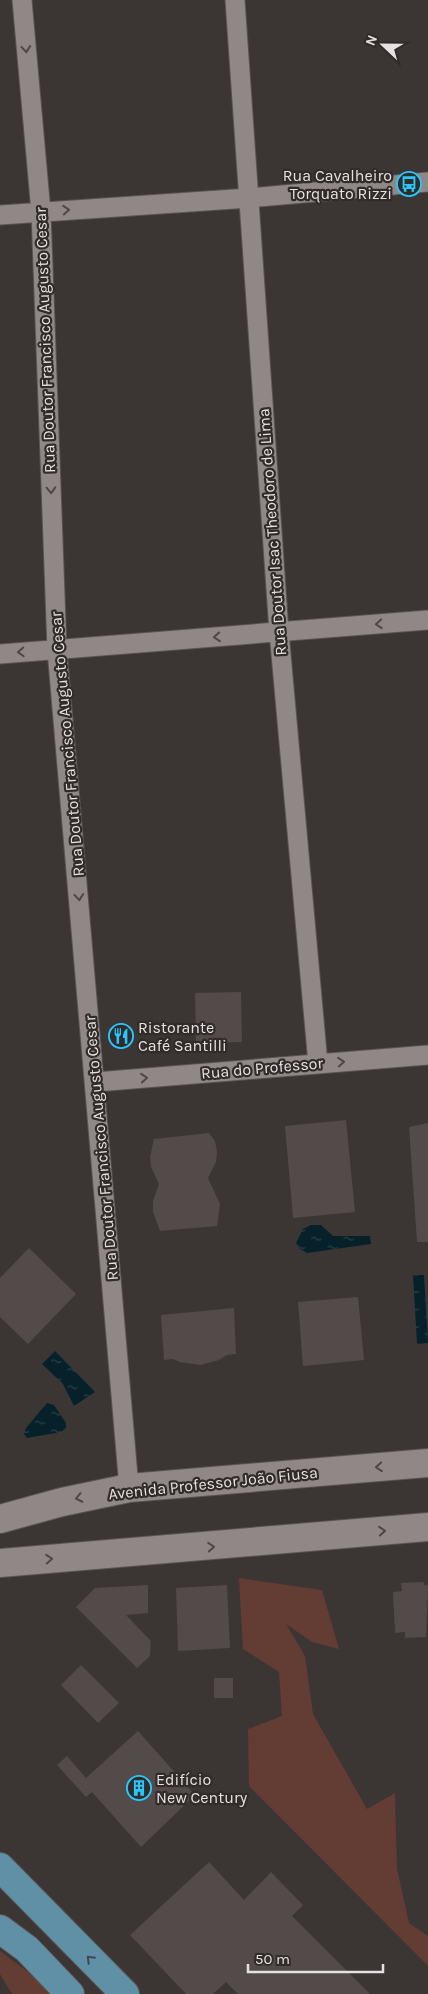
<svg xmlns="http://www.w3.org/2000/svg" width="428" height="1994" viewBox="0 0 428 1994" font-family="Karla,sans-serif">
	<style>
		.park { fill: #633c33 }
		.water { fill: url(#water-ripples) }
		.building { fill: #524b4a }
		.lines { fill: none; stroke-linecap: round; stroke-linejoin: round }
		.street-casing { stroke: #595453; stroke-width: 21 }
		.secondary-casing { stroke: #595453; stroke-width: 30 }
		.primary-casing { stroke: #595453; stroke-width: 30 }
		.street { stroke: #908887; stroke-width: 19 }
		.secondary { stroke: #908887; stroke-width: 28 }
		.primary { stroke: #5f90a5; stroke-width: 28 }
		.oneway { stroke: #4e4746 }
		.oneway2 { stroke: #3f494f }
		.labels { text-anchor: middle; dominant-baseline: central; stroke-width: 4.5; stroke-linejoin: round; paint-order: stroke }
		.poi-label { font-size: 16px; fill: #e5e2e1; stroke: #312b2a; text-anchor: start }
		.street-label { font-size: 16px; fill: #e5e2e1; stroke: #312b2a }
	</style>
	<defs>
		<pattern id="water-ripples" width="26" height="14" patternUnits="userSpaceOnUse" patternTransform="scale(1.25)"><rect width="26" height="14" fill="#07212b"/><path d="M2 4q2-2 4 0t4 0M15 11q2-2 4 0t4 0" fill="none" stroke="#2b4149"/></pattern>
	</defs>
	<rect width="100%" height="100%" fill="#3b3534"/>
	<!-- park -->
	<path class="park" d="M239,1578l83,12 17,59 -27,-7 -26,-18 19,32 8,58 54,95 28,-16 2,76 12,54 19,13v30l-179,-180 -1,-57 34,-13 -3,-44 -36,-23z
		M0,1951l43,32 11,11h-42l-12,-20z"/>
	<!-- water -->
	<path class="water" d="M311,1225h10l12,11h37l1,8 -64,9 -7,-4 -4,-6 7,-14z
		M413,1275h11l4,68 -11,1z
		M55,1351l40,41 -21,14 -11,-22 -21,-20z
		M47,1403l7,2 12,18v5l-5,4 -34,6 -3,-4 2,-6z"/>
	<!-- building -->
	<path class="building" d="M241,992l1,50 -46,1 -1,-50z
		M346,1120l9,92 -62,6 -8,-92z
		M428,1123v119h-11l-8,-115z
		M209,1133l6,8 2,11 -1,10 -8,16 12,26 -3,22 -57,5 -7,-19v-11l6,-17 -8,-17 -1,-10 4,-18z
		M29,1248l47,46 -48,50 -28,-27v-39z
		M358,1297l6,63 -61,6 -5,-64z
		M234,1308l2,46 -9,1 -8,5 -19,5 -20,-3 -7,-3 -9,1 -3,-45z
		M424,1582v3h4l-2,52 -21,1v-6l-10,1 -2,-41 9,-1 -1,-8z
		M148,1585v28l-22,2 25,26 -1,15 -13,12 -61,-61 19,-19z
		M227,1585l3,63 -52,3 -2,-63z
		M81,1665l38,38 -21,20 -37,-38z
		M214,1678h19v20h-19z
		M138,1731l57,64 -54,52 -49,-55 -6,5 -29,-32 10,-9 19,22z
		M209,1862l35,38 27,-28 32,33 -11,11 78,78h-132l-12,-12 -13,12h-27l-56,-59z"/>
	<g class="lines">
		<defs>
			<path id="street" d="M22,0l19,212 16,438 72,838
				M235,0l44,632 39,432
				M0,215l249,-17 179,-16
				M0,654l428,-34
				M96,1082l332,-27"/>
			<path id="secondary" d="M0,1519l62,-17 67,-14 299,-25
				M0,1563l428,-36"/>
			<path id="primary" d="M0,1867l125,127
				M0,1929l27,20 43,45"/>
		</defs>
		<!-- street casing -->
		<use href="#street" class="street-casing"/>
		<!-- secondary casing -->
		<use href="#secondary" class="secondary-casing"/>
		<!-- primary casing -->
		<use href="#primary" class="primary-casing"/>
		<!-- street -->
		<use href="#street" class="street"/>
		<!-- secondary -->
		<use href="#secondary" class="secondary"/>
		<!-- primary -->
		<use href="#primary" class="primary"/>
	</g>
	<!-- one-way arrows -->
	<defs><path id="oneway-chevron" d="M-2-3.5L2.5 0L-2 3.5" fill="none" stroke-width="1.6" stroke-linecap="round" stroke-linejoin="round" transform="scale(1.25)"/></defs>
	<g class="oneway">
		<use href="#oneway-chevron" transform="translate(26 49) rotate(85)"/>
		<use href="#oneway-chevron" transform="translate(66 210) rotate(-4)"/>
		<use href="#oneway-chevron" transform="translate(51 490) rotate(88)"/>
		<use href="#oneway-chevron" transform="translate(379 624) rotate(176)"/>
		<use href="#oneway-chevron" transform="translate(217 637) rotate(175)"/>
		<use href="#oneway-chevron" transform="translate(21 652) rotate(177)"/>
		<use href="#oneway-chevron" transform="translate(79 897) rotate(85)"/>
		<use href="#oneway-chevron" transform="translate(341 1062) rotate(-4)"/>
		<use href="#oneway-chevron" transform="translate(144 1078) rotate(-5)"/>
		<use href="#oneway-chevron" transform="translate(379 1467) rotate(175)"/>
		<use href="#oneway-chevron" transform="translate(79 1498) rotate(168)"/>
		<use href="#oneway-chevron" transform="translate(382 1531) rotate(-5)"/>
		<use href="#oneway-chevron" transform="translate(211 1547) rotate(-4)"/>
		<use href="#oneway-chevron" transform="translate(49 1559) rotate(-4)"/>
	</g>
	<use class="oneway2" href="#oneway-chevron" transform="translate(90 1959) rotate(-135)"/>
	<!-- icons -->
	<defs>
		<symbol id="bus-ring" viewBox="-11 -11 22 22"><circle r="9.5" fill="#312b2a" stroke="#28c8ff" stroke-width="1.5"/><path d="M-5-6H5V4H4V6H2V4H-2V6H-4V4H-5ZM-3.5-4V0h7V-4ZM-3.5 1.2v1.5H-2V1.2ZM2 1.2v1.5H3.5V1.2Z" fill="#28c8ff"/></symbol>
		<symbol id="restaurant-ring" viewBox="-11 -11 22 22"><circle r="9.5" fill="#312b2a" stroke="#28c8ff" stroke-width="1.5"/><path d="M-5-6h1v4h1v-4h1v4h1v-4h1v5L-1.5 .5V6h-2V.5L-5-1ZM5-6V6H3V1.5H1.5Q1.5-4 5-6Z" fill="#28c8ff"/></symbol>
		<symbol id="building-ring" viewBox="-11 -11 22 22"><circle r="9.5" fill="#312b2a" stroke="#28c8ff" stroke-width="1.5"/><path d="M-4-6H4V6H1V3H-1V6H-4ZM-2.5-4.3h1.7v1.8h-1.7ZM.8-4.3h1.7v1.8H.8ZM-2.5-1h1.7V.8h-1.7ZM.8-1h1.7V.8H.8Z" fill="#28c8ff"/></symbol>
	</defs>
	<g fill-rule="evenodd">
		<use href="#bus-ring" x="395" y="170" width="28" height="28"/>
		<use href="#restaurant-ring" x="107" y="1022" width="28" height="28"/>
		<use href="#building-ring" x="125" y="1774" width="28" height="28"/>
	</g>
	<g class="labels">
		<!-- poi labels -->
		<g class="poi-label">
			<text x="392" y="175" text-anchor="end">Rua Cavalheiro<tspan x="392" dy="18">Torquato Rizzi</tspan></text>
			<text x="138" y="1027">Ristorante<tspan x="138" dy="18">Café Santilli</tspan></text>
			<text x="156" y="1779">Edifício<tspan x="156" dy="18">New Century</tspan></text>
		</g>
		<!-- street labels -->
		<g class="street-label">
			<text transform="translate(45 340) rotate(-92)">Rua Doutor Francisco Augusto Cesar</text>
			<text transform="translate(272 532) rotate(-94)">Rua Doutor Isac Theodoro de Lima</text>
			<text transform="translate(67 744) rotate(-95)">Rua Doutor Francisco Augusto Cesar</text>
			<text transform="translate(262 1068) rotate(-5)">Rua do Professor</text>
			<text transform="translate(101 1148) rotate(-95)">Rua Doutor Francisco Augusto Cesar</text>
			<text transform="translate(213 1483) rotate(-6)">Avenida Professor João Fiusa</text>
		</g>
	</g>
	<!-- north arrow -->
	<g transform="translate(383 45) rotate(292)" stroke="#312b2a" stroke-width="4" paint-order="stroke">
	<path d="M0-4L9 19L0 12L-9 19Z" fill="#e5e2e1"/>
	<text y="-8" font-size="14" font-weight="bold" text-anchor="middle" fill="#e5e2e1">N</text>
	</g>
	<!-- scale -->
	<path d="M248 1964v8h135v-8" fill="none" stroke="#e5e2e1" stroke-width="2.5"/>
	<text x="255" y="1964" font-size="15" fill="#e5e2e1" stroke="#312b2a" stroke-width="4" paint-order="stroke">50 m</text>
</svg>
